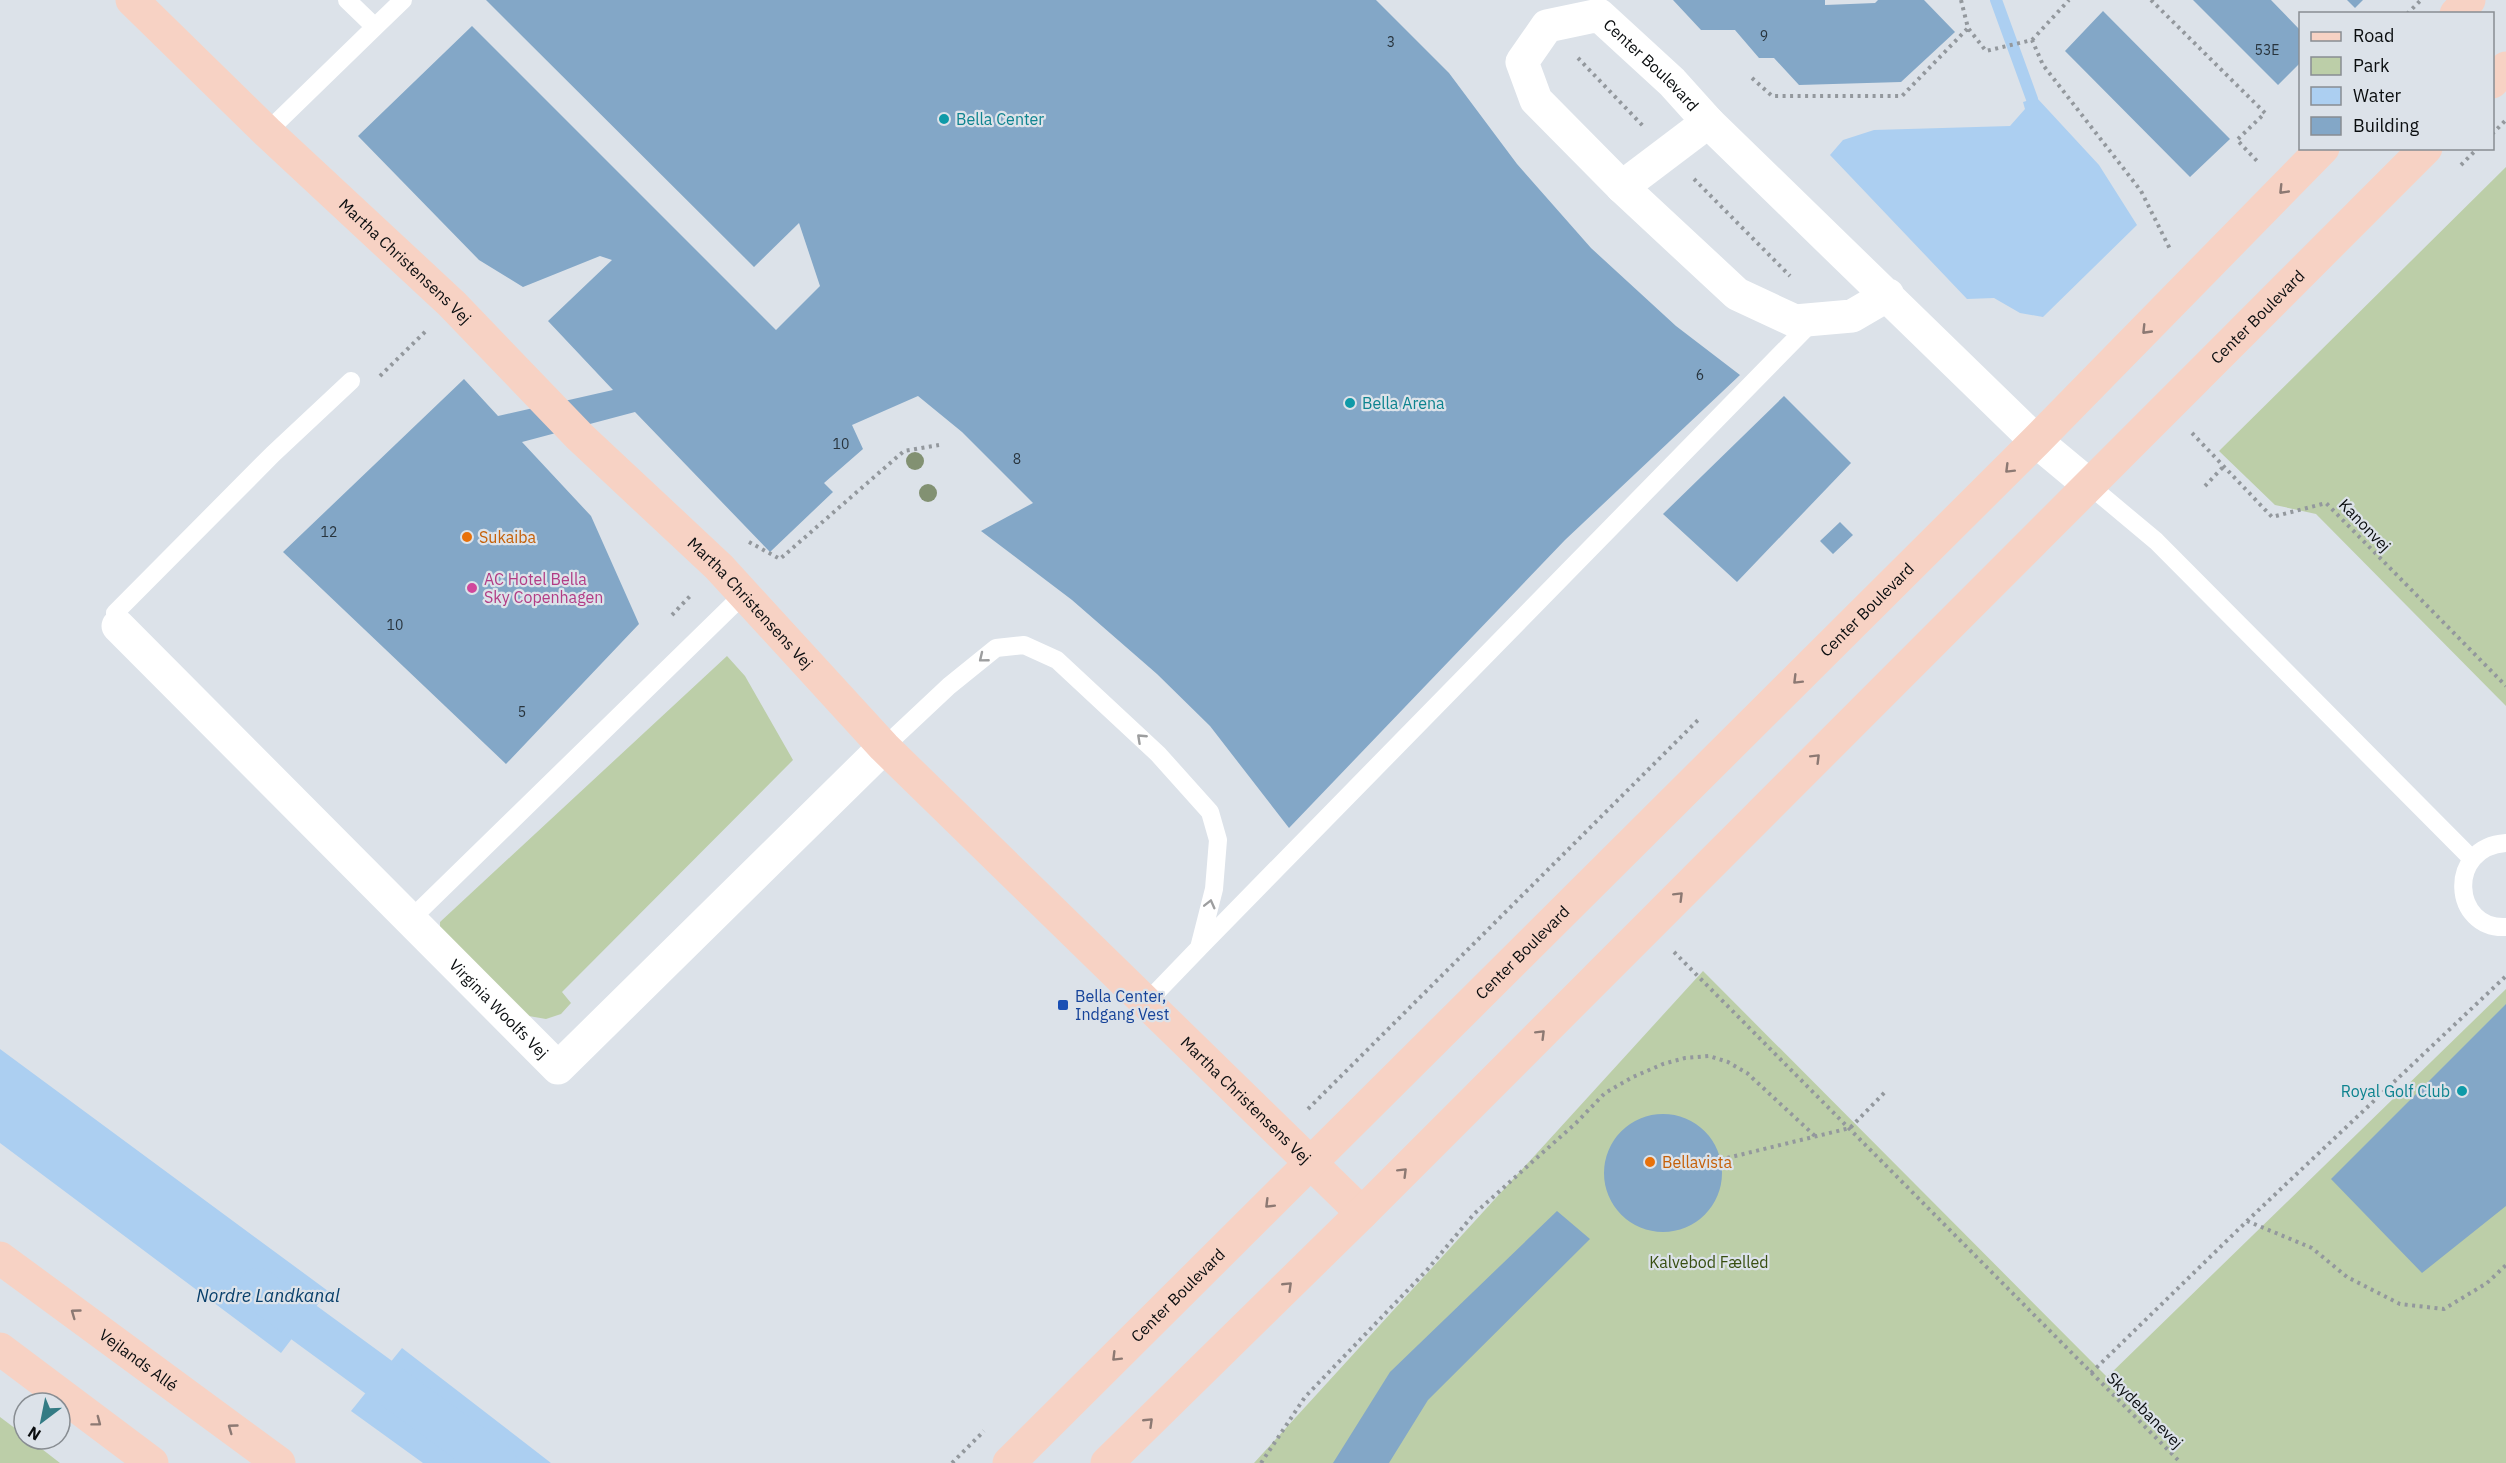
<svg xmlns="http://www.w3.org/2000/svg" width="2506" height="1463" viewBox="0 0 2506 1463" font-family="'IBM Plex Sans',sans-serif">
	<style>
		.green { fill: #bccea8 }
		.water { fill: #accff1 }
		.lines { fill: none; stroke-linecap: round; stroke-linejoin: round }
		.stream { stroke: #accff1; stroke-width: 12 }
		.canal { stroke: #accff1; stroke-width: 42 }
		.building { fill: #83a7c7 }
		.path { stroke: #93989d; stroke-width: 4; stroke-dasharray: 3 4.5; stroke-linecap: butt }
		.lane { stroke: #fff; stroke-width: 18 }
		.street { stroke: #fff; stroke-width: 33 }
		.secondary { stroke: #f7d2c4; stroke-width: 33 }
		.tree { fill: #829172 }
		.oneway { stroke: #8c7973 }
		.oneway2 { stroke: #9d9e9f }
		.culture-dot { fill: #0f9aa8; stroke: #dce2e9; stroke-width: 2 }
		.food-dot { fill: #e8710a; stroke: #dce2e9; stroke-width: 2 }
		.hotel-dot { fill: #d1479c; stroke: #dce2e9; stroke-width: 2 }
		.transit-dot { fill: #1a4fb4; stroke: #dce2e9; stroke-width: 2 }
		.labels { text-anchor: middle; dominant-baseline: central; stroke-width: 4.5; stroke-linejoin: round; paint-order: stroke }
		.number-label { font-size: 14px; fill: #28343d }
		.street-label { font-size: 16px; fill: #0a0d0f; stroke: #dce2e9 }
		.culture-label { font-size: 16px; fill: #0d838f; stroke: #dce2e9; text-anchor: start }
		.food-label { font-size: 16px; fill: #c56008; stroke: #dce2e9; text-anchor: start }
		.hotel-label { font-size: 16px; fill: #b23c85; stroke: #dce2e9; text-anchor: start }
		.transit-label { font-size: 16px; fill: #164399; stroke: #dce2e9; text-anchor: start }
		.park-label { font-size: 16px; fill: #384f11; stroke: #dce2e9 }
		.water-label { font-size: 18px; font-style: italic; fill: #083f6a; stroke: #dce2e9 }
	</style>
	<rect width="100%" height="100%" fill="#dce2e9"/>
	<!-- green -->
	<path class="green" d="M2506,167v539l-190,-192 -41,-9 -56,-54z
		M727,656l18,20 48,84 -231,232 9,11 -10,11 -15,5 -23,-4 -83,-84v-9z
		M1703,971l404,406 399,-388v474h-1252z
		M0,1417l24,18v4h5l31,24h-60z"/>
	<!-- water -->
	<path class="water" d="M2037,98l62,67 38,60 -94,92 -23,-4 -26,-15 -27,1 -137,-144 13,-15 31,-10 136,-4 15,-17 -2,-7z
		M0,1049l328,242 -47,62 -281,-210z
		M402,1348l149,115h-128l-72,-52z"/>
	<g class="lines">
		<!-- stream -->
		<path class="stream" d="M1996,0l36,99"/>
		<!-- canal -->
		<path class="canal" d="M258,1289l238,174"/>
	</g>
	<!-- building -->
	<path class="building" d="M486,0h890l73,73 68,91 74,84 85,78 64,49 -175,165 -276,288 -79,-102 -53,-52 -85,-74 -91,-69 52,-28 -71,-71 -44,-36 -66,29 11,24 -39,34 9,9 -63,60 -135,-140 -113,30 69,74 48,108 -133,140 -223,-212 181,-173 34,37 115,-26 -65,-69 64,-61 -12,-4 -77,31 -44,-27 -121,-124 114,-110 304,304 44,-44 -21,-63 -45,44z
		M1673,0h152v5l50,-2 3,-3h46l31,32 -54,50 -102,3 -25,-27h-15l-24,-28h-34z
		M2193,0h78l29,30v33l-22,22z
		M2347,0h16l-8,8z
		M2103,11l127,128 -40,38 -125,-126z
		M1784,396l67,67 -114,119 -74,-68z
		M1840,522l13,13 -20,19 -13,-13z
		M2506,1004v202l-84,67 -91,-94z
		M1604 1173a59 59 0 1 1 118 0a59 59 0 1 1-118 0Z
		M1557,1211l33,28 -162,161 -39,63h-56l57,-91z"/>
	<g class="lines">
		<!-- path -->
		<path class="path" d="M1961,0l7,28 18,23 46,-11 11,25 98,126 30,60
			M2151,0l114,113 -28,27 21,22
			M2407,14l13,-13
			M2032,40l37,-40
			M1578,58l65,68
			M1752,78l20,18h130l66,-68
			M2492,134l14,-14
			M2461,165l17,-17
			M1694,179l96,97
			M380,376l46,-45
			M2192,433l80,84 54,-14 180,183
			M2205,486l19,-20
			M749,542l31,17 124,-108 35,-6
			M672,615l20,-21
			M1674,952l507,511
			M1308,1109l392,-391
			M1727,1158l123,-30 37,-38
			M2247,1221l65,27 35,29 53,27 44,5 43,-26 19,-18
			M2091,1373l156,-152 259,-245
			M952,1463l32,-32
			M1261,1463l44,-66 122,-127 47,-56 102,-91 29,-30 28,-16 30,-13 22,-6 24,-2 19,6 19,11 68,63"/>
		<!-- lane -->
		<path class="lane" d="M375,27l28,-27
			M267,132l108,-105 -28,-27
			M2089,485l67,56 316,318
			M118,626l-3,-13 158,-159 78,-73
			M884,747l65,-61 47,-38 28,-3 33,15 101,94 52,58 8,28 -4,49 -15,59 -53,55
			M2506,843c-60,4 -54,87 0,84
			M411,919l333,-325
			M1199,948l614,-627"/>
		<!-- street -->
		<g class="street">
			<path d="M1622,187l86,-65"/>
			<path id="s1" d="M1888,295l-36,21 -57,5 -58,-27 -115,-107 -86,-87 -14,-38 25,-36 52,-11 73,67 36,40 328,319 53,44"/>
			<path id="s2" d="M118,626l440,442 326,-321"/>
		</g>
		<!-- secondary -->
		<g class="secondary">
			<path id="s3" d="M132,0l135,132 185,172 128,133 139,130 165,180 478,466"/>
			<path d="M2456,14l13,-14"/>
			<path d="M2492,82l14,-14"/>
			<path id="s4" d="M0,1258l279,205"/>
			<path d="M0,1349l152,114"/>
			<path id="s5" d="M1009,1463l1027,-1022 287,-293"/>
			<path id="s6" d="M1107,1463l255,-250 1064,-1065"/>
		</g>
	</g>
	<!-- trees -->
	<g class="tree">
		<circle cx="915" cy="461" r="9"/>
		<circle cx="928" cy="493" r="9"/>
	</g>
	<!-- one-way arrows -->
	<defs><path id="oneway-chevron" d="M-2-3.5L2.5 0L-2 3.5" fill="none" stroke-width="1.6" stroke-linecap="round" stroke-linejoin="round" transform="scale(1.5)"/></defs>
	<g class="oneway">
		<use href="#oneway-chevron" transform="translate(2283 190) rotate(134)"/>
		<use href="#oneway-chevron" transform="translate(2146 330) rotate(134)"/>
		<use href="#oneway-chevron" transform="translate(2009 469) rotate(135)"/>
		<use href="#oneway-chevron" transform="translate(1797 680) rotate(135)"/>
		<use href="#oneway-chevron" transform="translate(1816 758) rotate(-45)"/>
		<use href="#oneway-chevron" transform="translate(1679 896) rotate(-45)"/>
		<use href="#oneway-chevron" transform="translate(1541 1034) rotate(-45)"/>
		<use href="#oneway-chevron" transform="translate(1403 1172) rotate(-45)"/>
		<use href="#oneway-chevron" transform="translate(1269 1204) rotate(135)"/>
		<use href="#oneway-chevron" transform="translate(1288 1286) rotate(-44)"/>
		<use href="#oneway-chevron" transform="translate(75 1313) rotate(-144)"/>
		<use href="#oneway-chevron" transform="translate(1116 1357) rotate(135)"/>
		<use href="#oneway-chevron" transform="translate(97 1422) rotate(37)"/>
		<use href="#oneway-chevron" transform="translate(1149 1422) rotate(-44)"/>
		<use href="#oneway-chevron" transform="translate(232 1428) rotate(-144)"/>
	</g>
	<g class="oneway2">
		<use href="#oneway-chevron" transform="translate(983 658) rotate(141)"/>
		<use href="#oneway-chevron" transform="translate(1141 738) rotate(-137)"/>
		<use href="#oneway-chevron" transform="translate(1210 904) rotate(-76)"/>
	</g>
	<!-- markers -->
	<g class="culture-dot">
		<circle cx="944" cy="119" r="6"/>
		<circle cx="1350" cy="403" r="6"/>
		<circle cx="2462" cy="1091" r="6"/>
	</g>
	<g class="food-dot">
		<circle cx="467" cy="537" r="6"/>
		<circle cx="1650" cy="1162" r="6"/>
	</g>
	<circle class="hotel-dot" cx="472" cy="588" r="6"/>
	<rect class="transit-dot" x="1057" y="999" width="12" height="12" rx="3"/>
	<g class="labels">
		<!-- number labels -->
		<g class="number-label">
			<text x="1764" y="36">9</text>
			<text x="1391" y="42">3</text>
			<text x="2267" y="50">53E</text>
			<text x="1700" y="375">6</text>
			<text x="841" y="444">10</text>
			<text x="1017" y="459">8</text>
			<text x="329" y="532">12</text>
			<text x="395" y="625">10</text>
			<text x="522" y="712">5</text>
		</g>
		<!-- street labels -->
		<g class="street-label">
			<text stroke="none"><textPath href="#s1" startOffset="652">Center Boulevard</textPath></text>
			<text stroke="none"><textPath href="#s3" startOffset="378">Martha Christensens Vej</textPath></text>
			<text stroke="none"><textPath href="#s6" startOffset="1624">Center Boulevard</textPath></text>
			<text transform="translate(2365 525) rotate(46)">Kanonvej</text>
			<text stroke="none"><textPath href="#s3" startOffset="864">Martha Christensens Vej</textPath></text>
			<text stroke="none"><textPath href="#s5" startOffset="1210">Center Boulevard</textPath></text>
			<text stroke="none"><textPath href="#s5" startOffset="724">Center Boulevard</textPath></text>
			<text stroke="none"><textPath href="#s2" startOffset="540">Virginia Woolfs Vej</textPath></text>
			<text stroke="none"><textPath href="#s3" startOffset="1566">Martha Christensens Vej</textPath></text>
			<text stroke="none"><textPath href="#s5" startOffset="238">Center Boulevard</textPath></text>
			<text stroke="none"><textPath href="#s4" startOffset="172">Vejlands Allé</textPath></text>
			<text transform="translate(2145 1410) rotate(45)">Skydebanevej</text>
		</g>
		<!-- culture labels -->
		<g class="culture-label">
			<text x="956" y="119">Bella Center</text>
			<text x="1362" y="403">Bella Arena</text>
			<text x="2450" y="1091" text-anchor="end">Royal Golf Club</text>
		</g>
		<!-- food labels -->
		<g class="food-label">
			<text x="479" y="537">Sukaiba</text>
			<text x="1662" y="1162">Bellavista</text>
		</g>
		<!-- hotel labels -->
		<g class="hotel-label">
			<text x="484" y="579">AC Hotel Bella<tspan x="484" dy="18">Sky Copenhagen</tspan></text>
		</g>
		<!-- transit labels -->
		<g class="transit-label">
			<text x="1075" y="996">Bella Center,<tspan x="1075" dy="18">Indgang Vest</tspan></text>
		</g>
		<!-- park labels -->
		<g class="park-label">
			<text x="1709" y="1262">Kalvebod Fælled</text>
		</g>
		<!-- water labels -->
		<g class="water-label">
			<text x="268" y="1295">Nordre Landkanal</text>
		</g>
	</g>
	<!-- legend -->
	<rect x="2299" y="12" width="195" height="138" fill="#dce2e9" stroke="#888d92" stroke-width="1.5"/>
	<rect x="2311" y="32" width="30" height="9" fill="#f7d2c4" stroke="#888d92" stroke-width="1.5"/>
	<text x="2353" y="42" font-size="18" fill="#0a0d0f">Road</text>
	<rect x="2311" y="57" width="30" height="18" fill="#bccea8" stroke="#888d92" stroke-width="1.5"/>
	<text x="2353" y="72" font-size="18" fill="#0a0d0f">Park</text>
	<rect x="2311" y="87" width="30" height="18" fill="#accff1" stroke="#888d92" stroke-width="1.5"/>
	<text x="2353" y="102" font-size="18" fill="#0a0d0f">Water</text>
	<rect x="2311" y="117" width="30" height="18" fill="#83a7c7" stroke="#888d92" stroke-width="1.5"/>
	<text x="2353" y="132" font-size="18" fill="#0a0d0f">Building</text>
	<!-- north arrow -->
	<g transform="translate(42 1421) rotate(212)"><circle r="28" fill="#dce2e9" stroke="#888d92" stroke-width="1.5"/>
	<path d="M0-4.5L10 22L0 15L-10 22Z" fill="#337b84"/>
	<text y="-9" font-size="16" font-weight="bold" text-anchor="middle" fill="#0a0d0f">N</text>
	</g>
</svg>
